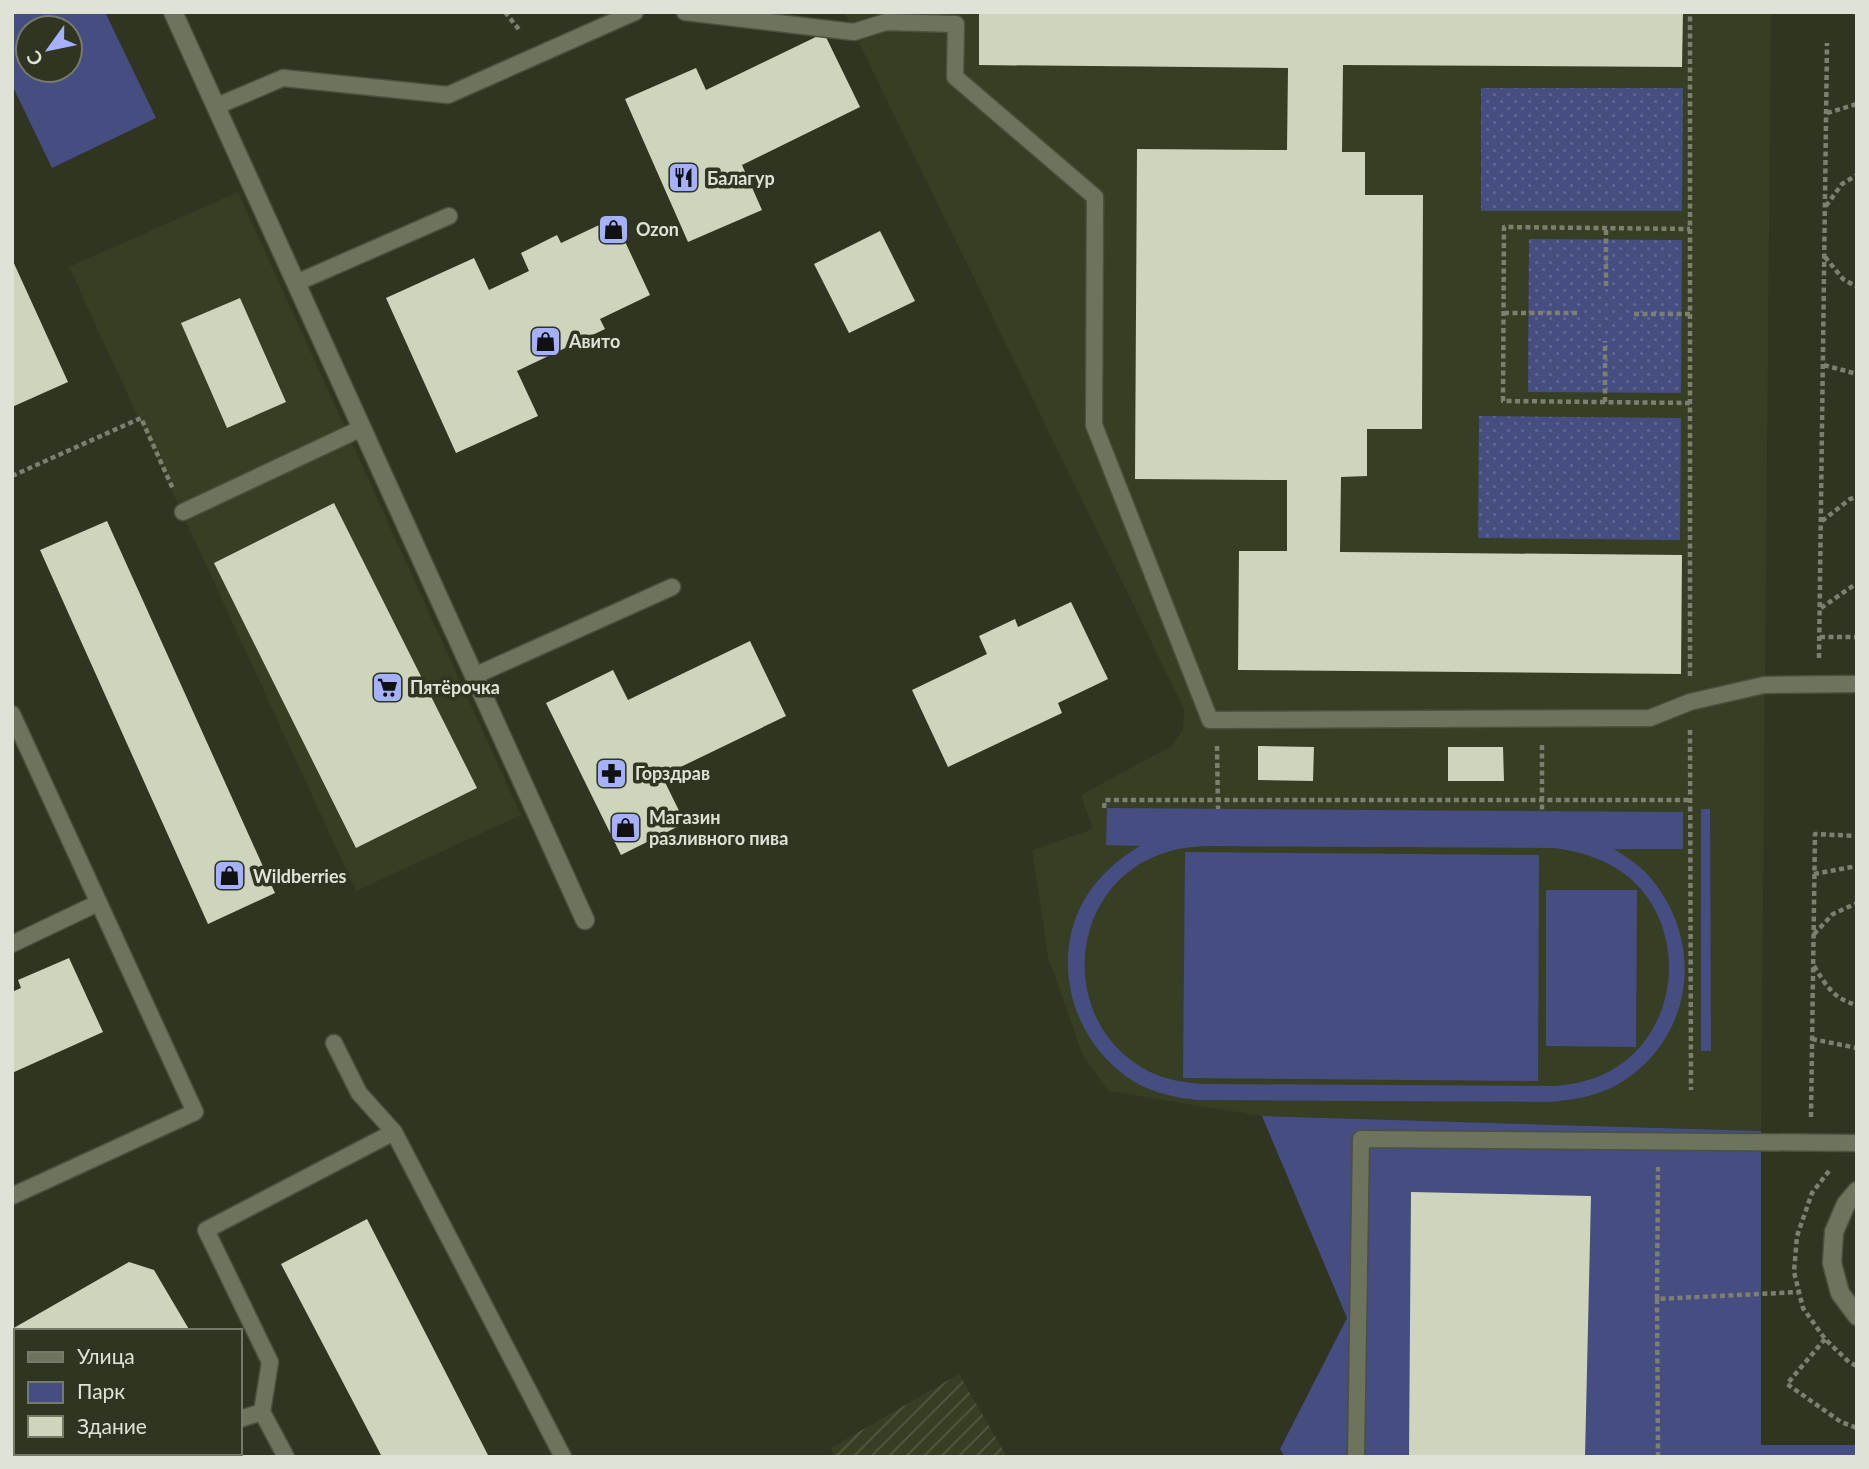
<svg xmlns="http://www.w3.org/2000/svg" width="1869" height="1469" viewBox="0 0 1869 1469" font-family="Lato,sans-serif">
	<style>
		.built { fill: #363e24 }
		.industrial { fill: url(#industrial-furrows) }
		.grass { fill: url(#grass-dots) }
		.green { fill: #464d80; fill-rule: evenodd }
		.building { fill: #cdd5bd }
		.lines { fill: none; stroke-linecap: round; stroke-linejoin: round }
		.service-casing { stroke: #4b503f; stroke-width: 19 }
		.minor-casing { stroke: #4b503f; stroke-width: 21 }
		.tertiary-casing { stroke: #4b503f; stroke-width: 21 }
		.path { stroke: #7b8070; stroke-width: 4.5; stroke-dasharray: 5 3.5; stroke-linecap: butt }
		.service { stroke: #6d745e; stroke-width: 16 }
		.minor { stroke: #6d745e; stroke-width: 18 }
		.tertiary { stroke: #6d745e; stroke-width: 18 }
		.labels { text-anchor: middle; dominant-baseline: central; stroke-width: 7; stroke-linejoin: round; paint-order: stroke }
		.poi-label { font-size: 18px; font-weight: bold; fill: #dfe3d7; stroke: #2f3521; text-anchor: start }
	</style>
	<defs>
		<pattern id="industrial-furrows" width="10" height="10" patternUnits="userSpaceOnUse" patternTransform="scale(1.75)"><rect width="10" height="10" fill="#363e24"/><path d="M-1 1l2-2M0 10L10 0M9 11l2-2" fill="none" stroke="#535a43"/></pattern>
		<pattern id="grass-dots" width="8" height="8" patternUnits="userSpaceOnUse" patternTransform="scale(1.75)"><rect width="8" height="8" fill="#464d80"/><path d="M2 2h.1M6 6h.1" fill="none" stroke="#606691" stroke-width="1.8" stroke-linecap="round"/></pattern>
	</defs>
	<rect width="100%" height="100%" fill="#2f3521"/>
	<!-- built -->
	<path class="built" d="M844,12h927l-10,1119 -499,-15 -154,-25 -26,-38 -34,-96 -16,-107 61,-21 -12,-34 92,-50 10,-16 1,-20z
		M238,192l283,623 -165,76 -287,-624z"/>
	<!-- industrial -->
	<path class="industrial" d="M959,1374l48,83h-172l-4,-9z"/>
	<!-- grass -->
	<path class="grass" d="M1481,88h202l-1,123h-201z
		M1529,239l153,1 -1,153 -153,-1z
		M1479,416l202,2 -1,122 -202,-2z"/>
	<!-- green -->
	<path class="green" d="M12,12h93l51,106 -104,50 -40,-83zM28,28h42v42h-42z
		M1107,808l576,4v37h-69c12,8 24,15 34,26 59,66 46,167 -33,211 -21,11 -43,14 -67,16l-349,-2c-23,-2 -46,-7 -66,-19 -64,-40 -87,-131 -41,-193 13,-17 29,-31 48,-42l-34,-1zM1204,846l349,2c32,4 63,14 86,39 49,54 37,148 -29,184 -18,10 -36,13 -56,15l-349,-2c-20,-1 -39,-4 -57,-13 -93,-49 -81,-189 19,-219 12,-4 25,-5 37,-6z
		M1701,809h9l1,242h-10z
		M1185,852l354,3 -1,226 -355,-3z
		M1546,890h91l-1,157 -90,-1z
		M1262,1116l499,15v314h96v12h-572l-5,-8 67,-131z"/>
	<!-- building -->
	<path class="building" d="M979,12h704l-1,55 -339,-2 -1,87h23v43h58l-1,234h-55v47l-26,1 -1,75 342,3 -1,119 -443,-4 1,-119h48v-71l-152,-1 2,-330 150,1 1,-82 -309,-3z
		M824,33l36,74 -118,58 20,45 -74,32 -63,-143 71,-31 10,22z
		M614,218l36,77 -50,24 5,10 -88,42 21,45 -82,37 -70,-155 88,-40 15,32 40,-19 -8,-18 36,-18 4,8z
		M880,231l35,70 -66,32 -35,-69z
		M12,259l56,123 -56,25z
		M240,298l46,104 -59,26 -46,-105z
		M334,503l143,285 -121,60 -142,-285z
		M107,521l168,372 -67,31 -168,-374z
		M1071,602l37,77 -50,24 4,10 -114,54 -36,-77 75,-36 -8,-18 36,-17 3,8z
		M750,641l36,75 -124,60 23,47 -64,32 -75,-152 67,-33 15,30z
		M1258,746l56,1 -1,34 -55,-1z
		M1448,747h55l1,34h-56z
		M69,958l34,74 -91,41v-81l9,-4 -3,-8z
		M1411,1192l180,4 -6,261h-176z
		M367,1219l122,238h-107l-101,-193z
		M129,1262l25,8 36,61h-174v123l-4,2v-127z"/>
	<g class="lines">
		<defs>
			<path id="service" d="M685,12l169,20 32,-10 70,2 -1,53 140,120 -1,228 116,295 440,-2 40,-16 74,-17 93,-1
				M217,106l66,-28 165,17 187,-83
				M296,283l153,-67
				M183,512l179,-84
				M474,676l198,-89
				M12,714l183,398 -183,84
				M12,944l86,-41
				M334,1043l25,50 35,39 169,325
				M240,1419l22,-7
				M162,1457l6,-4
				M286,1457l-24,-45 8,-50 -64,-132 188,-98
				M1356,1457l5,-318 496,4"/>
			<path id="minor" d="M173,12l412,908"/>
			<path id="tertiary" d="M1857,1191l-11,13 -12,28 -2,31 8,30 17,23"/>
		</defs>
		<!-- service casing -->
		<use href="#service" class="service-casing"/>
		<!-- minor casing -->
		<use href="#minor" class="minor-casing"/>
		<!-- tertiary casing -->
		<use href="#tertiary" class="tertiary-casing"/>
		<!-- path -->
		<path class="path" d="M505,12l16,20
			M1827,113l30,-9
			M1826,206l16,-22 15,-9
			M1825,257l18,22 14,8
			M1606,286v-58
			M1504,313h74
			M1634,314h56
			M1824,365l33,9
			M1605,402v-61
			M1690,403l-187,-2 1,-174 186,2
			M12,476l129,-58 32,71
			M1822,521l28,-22 7,-2
			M1821,608l36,-25
			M1820,637h37
			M1819,658l8,-615
			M1690,676v-664
			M1690,730l1,360
			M1542,745v65
			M1217,746l1,63
			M1104,808l1,-8h585
			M1814,874l43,-8
			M1814,934l19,-20 24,-11
			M1814,966c12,19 19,33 43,39
			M1812,1039l45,9
			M1811,1117l4,-283 42,2
			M1829,1171l-17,22 -15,43 -3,36 9,36 22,31 24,23 8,4
			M1657,1299l1,-132
			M1825,1339l-38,45 54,38 16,6
			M1658,1457l-1,-158 142,-7"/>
		<!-- service -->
		<use href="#service" class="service"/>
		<!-- minor -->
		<use href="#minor" class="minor"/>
		<!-- tertiary -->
		<use href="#tertiary" class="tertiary"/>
	</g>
	<!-- icons -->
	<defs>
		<symbol id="restaurant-square" viewBox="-11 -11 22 22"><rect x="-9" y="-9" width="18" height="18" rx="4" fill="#a5b1fc" stroke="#2f3521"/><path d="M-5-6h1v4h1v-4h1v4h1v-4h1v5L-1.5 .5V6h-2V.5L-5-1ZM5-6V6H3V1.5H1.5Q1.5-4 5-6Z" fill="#111"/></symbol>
		<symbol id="shop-square" viewBox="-11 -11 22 22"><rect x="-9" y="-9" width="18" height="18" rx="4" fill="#a5b1fc" stroke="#2f3521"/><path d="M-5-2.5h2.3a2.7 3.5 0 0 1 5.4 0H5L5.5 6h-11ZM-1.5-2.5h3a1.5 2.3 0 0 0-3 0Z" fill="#111"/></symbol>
		<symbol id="supermarket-square" viewBox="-11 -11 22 22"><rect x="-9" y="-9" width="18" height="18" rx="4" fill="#a5b1fc" stroke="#2f3521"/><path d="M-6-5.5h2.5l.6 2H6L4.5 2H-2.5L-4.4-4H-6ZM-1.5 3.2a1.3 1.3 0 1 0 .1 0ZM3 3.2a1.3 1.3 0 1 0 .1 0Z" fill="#111"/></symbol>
		<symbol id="pharmacy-square" viewBox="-11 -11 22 22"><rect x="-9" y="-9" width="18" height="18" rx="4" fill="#a5b1fc" stroke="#2f3521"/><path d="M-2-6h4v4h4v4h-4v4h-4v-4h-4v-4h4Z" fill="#111"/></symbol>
	</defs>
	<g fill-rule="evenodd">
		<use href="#restaurant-square" x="666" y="160" width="35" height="35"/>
		<use href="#shop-square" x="596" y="212" width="35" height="35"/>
		<use href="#shop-square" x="528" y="324" width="35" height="35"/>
		<use href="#supermarket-square" x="370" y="670" width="35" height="35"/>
		<use href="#pharmacy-square" x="594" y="756" width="35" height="35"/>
		<use href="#shop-square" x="608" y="810" width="35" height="35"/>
		<use href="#shop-square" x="212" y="858" width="35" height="35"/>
	</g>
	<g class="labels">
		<!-- poi labels -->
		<g class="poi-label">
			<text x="707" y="178">Балагур</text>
			<text x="636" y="229">Ozon</text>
			<text x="569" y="341">Авито</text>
			<text x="410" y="687">Пятёрочка</text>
			<text x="635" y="773">Горздрав</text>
			<text x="649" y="817">Магазин<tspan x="649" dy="21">разливного пива</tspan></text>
			<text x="253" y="876">Wildberries</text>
		</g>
	</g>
	<!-- border -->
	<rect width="1869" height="1469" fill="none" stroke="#dfe3d7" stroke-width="28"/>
	<!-- legend -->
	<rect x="14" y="1329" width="228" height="126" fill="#2f3521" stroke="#757b6a" stroke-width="2"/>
	<rect x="28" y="1352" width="35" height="10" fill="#6d745e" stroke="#757b6a" stroke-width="2"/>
	<text x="77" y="1364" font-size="21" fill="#dfe3d7">Улица</text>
	<rect x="28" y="1382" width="35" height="21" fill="#464d80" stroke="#757b6a" stroke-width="2"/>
	<text x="77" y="1399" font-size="21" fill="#dfe3d7">Парк</text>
	<rect x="28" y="1416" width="35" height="21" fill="#cdd5bd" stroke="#757b6a" stroke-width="2"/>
	<text x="77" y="1434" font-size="21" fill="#dfe3d7">Здание</text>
	<!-- north arrow -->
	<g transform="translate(49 49) rotate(237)"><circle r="33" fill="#2f3521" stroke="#757b6a" stroke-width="2"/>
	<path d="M0-5L12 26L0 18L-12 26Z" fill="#a5b1fc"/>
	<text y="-10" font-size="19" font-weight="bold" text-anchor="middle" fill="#dfe3d7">С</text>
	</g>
</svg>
